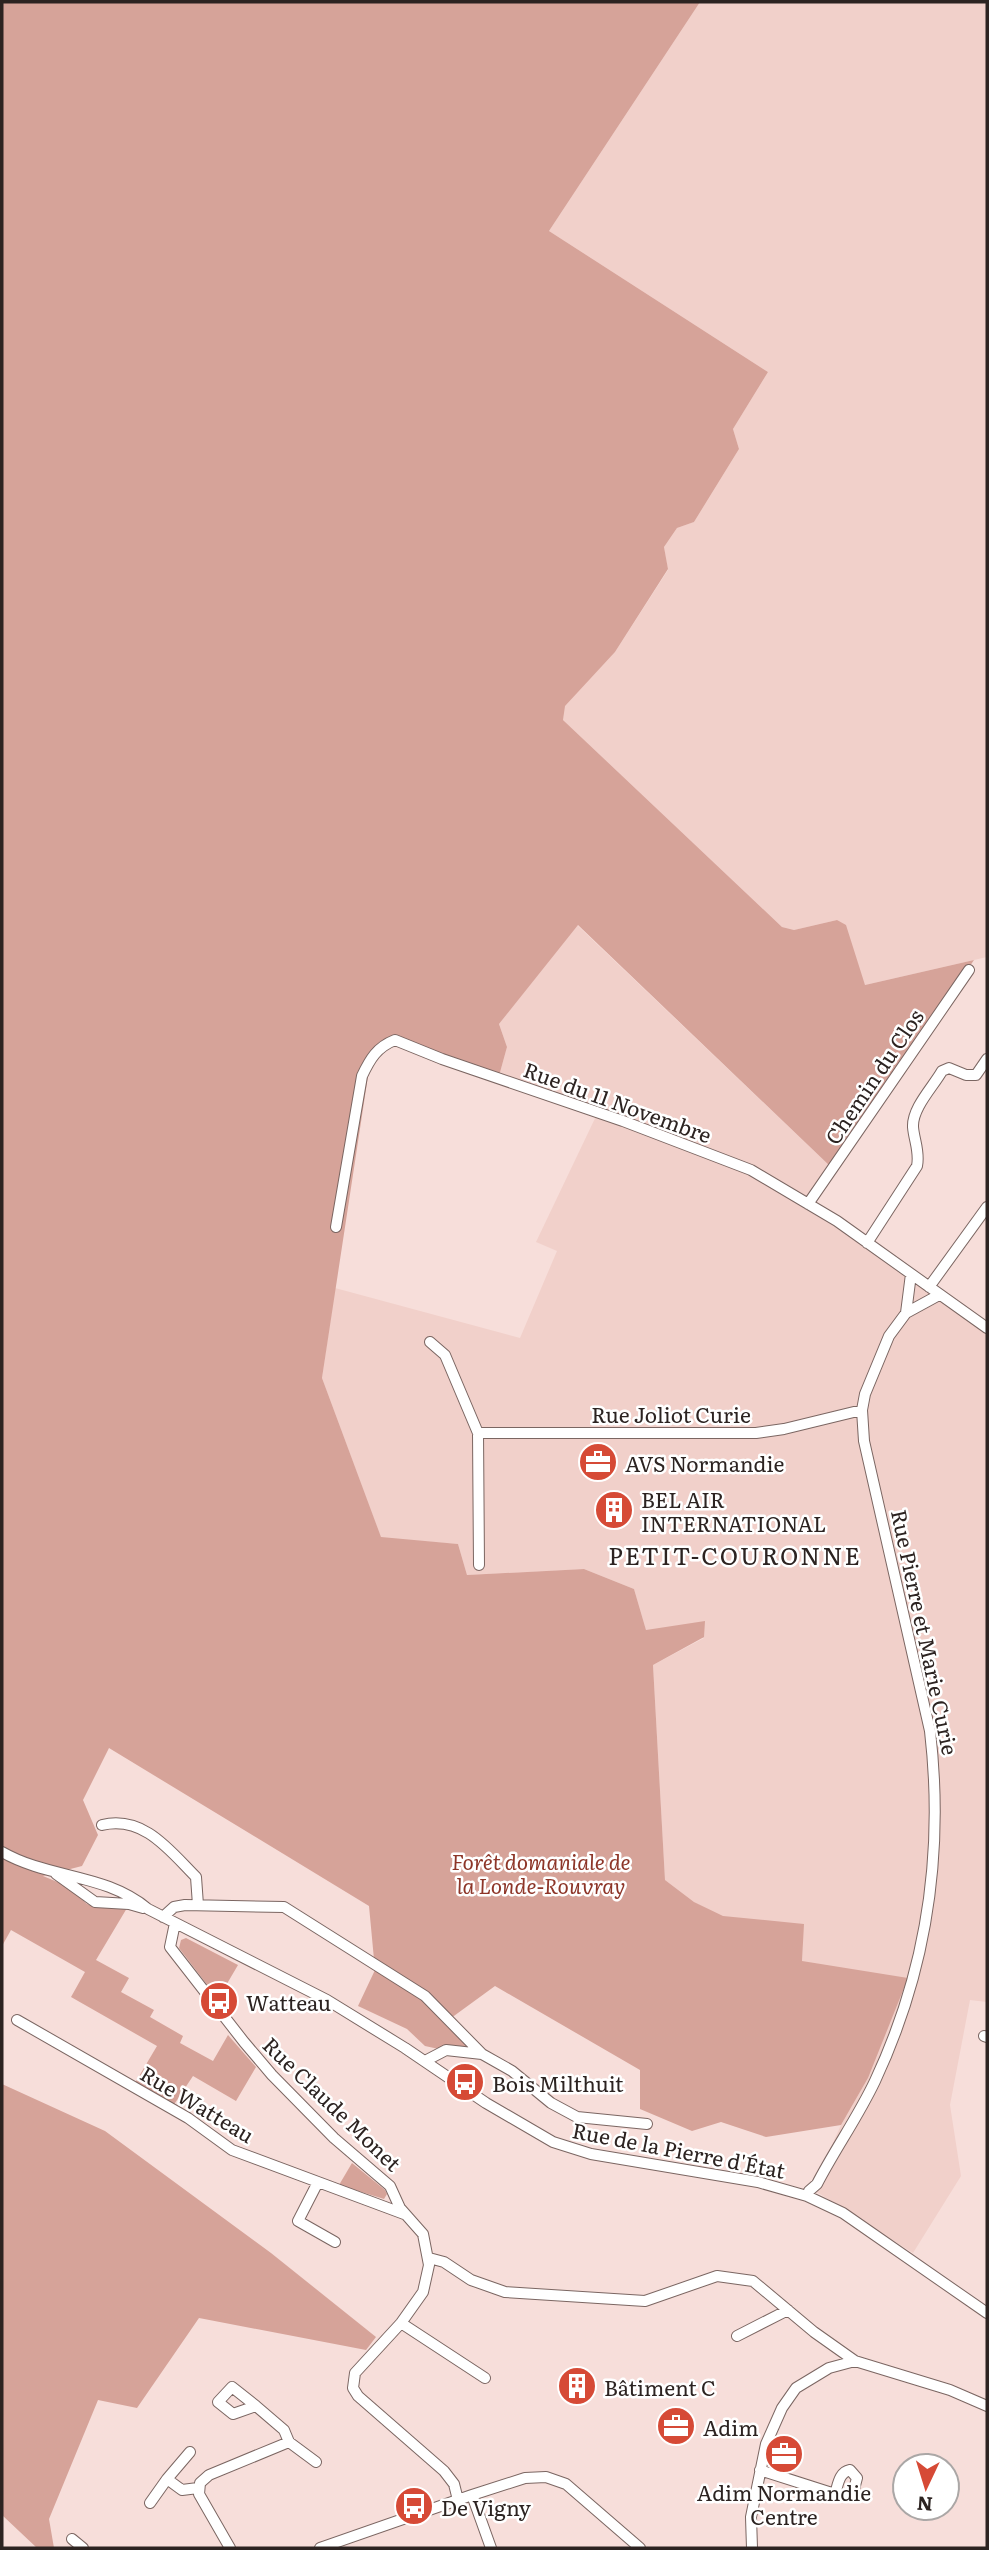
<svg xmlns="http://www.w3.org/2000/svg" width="989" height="2550" viewBox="0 0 989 2550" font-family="Literata,serif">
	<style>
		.built { fill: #f1d0ca }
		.green { fill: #d6a399 }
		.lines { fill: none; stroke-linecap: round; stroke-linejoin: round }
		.minor-casing { stroke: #7b6662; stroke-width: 12 }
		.minor { stroke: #fff; stroke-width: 10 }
		.labels { text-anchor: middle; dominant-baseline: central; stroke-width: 5; stroke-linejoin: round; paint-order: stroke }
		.street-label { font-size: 21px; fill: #2c2321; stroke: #fff }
		.poi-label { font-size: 21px; fill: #2c2321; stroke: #fff; text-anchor: start }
		.park-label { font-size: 21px; font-style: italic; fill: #8d3528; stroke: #fff }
		.quarter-label { font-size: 24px; letter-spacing: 2px; fill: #2c2321; stroke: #fff }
	</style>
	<rect width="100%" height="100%" fill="#f7deda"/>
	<!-- built -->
	<path class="built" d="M700,2h287v955l-122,28 -28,-65 -43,10 -12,-3 -219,-207 1,-14 51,-54 53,-82 -4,-23 13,-19 17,-6 45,-73 -6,-20 35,-57 -219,-141z
		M577,925l255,243 -30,39 36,22 149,105v668l-17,-2 -20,105 11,71 -48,77 -101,-64 29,-64 27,-47 -66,-117 1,-36 -80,-8 -29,-15 -29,-22 -12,-215 51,-27 -58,-8 -12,-41 -50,-20 -117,6 -9,-31 -77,-6 -59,-160 13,-90 185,50 37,-87 -21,-9 63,-132 -100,-34 8,-29 -8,-23z"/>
	<!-- green -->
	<path class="green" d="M2,2h698l-151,229 219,141 -35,57 6,20 -45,73 -17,6 -13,19 4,22 -53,83 -50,54 -2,14 219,207 12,3 43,-10 9,5 19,60 109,-25 -142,208 -254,-243 -79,99 8,23 -8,29 -100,-37 -29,24 -48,315 59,159 77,7 9,31 117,-6 50,20 12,41 59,-9 -1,16 -51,28 12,215 29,22 29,14 81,8 -2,37 106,17 -40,100 -27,47 -75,12 -45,-15 -29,9 -52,-22v-39l-145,-84 -48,35 20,24 -10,8 -32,-7 -18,-17 -49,-23 17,-36 -6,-64 -260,-158 -26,52 15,35 -16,31 -39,10 24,10 20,18 14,4h26l-31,52 33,18 -8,14 33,18 -4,7 33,19 -3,7 33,18 15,-26 28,32 -20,34 -43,-25 -20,30 -38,-23 22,-37 -86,-49 14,-25 -74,-42 -9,16z
		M186,1938l52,27 -20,34 -39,-51 2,-8z
		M2,2084l103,47 166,122 105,84 -10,13 -167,-32 -62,90 -39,-8 -49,119 5,29h-17l-35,-33z
		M352,2163l33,27 2,4 -3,5 -45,-14z"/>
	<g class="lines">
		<defs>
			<path id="minor" d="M808,1204l161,-234
				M336,1227l26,-151c8,-17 15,-29 33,-36l47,19 181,62 128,49 86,51 150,107
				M867,1243l50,-77c3,-14 -3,-26 -4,-39 -1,-19 20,-40 29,-56l7,-3 17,7h10l11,-16
				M929,1287l58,-80
				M906,1313l5,-39
				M430,1342l15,13 33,78 1,132
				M478,1433h278l28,-4 78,-19
				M102,1825c42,-10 68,26 94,52l2,28
				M2,1852c47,27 103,21 146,57l179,91 78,48 81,55 67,39 38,12 167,28 49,14 36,17 144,100
				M56,1874l39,28 34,2 14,4
				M163,1917l11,-10 11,-2 99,2 141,89 57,58
				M175,1923l-5,24 74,95 28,33 62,63 56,48 10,22 23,26 6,31 -6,27 -22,31 -46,50 -2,15 5,8 86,75 10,13 4,16
				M17,2020l171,98 44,32 172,64
				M984,2036l3,1
				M425,2061l21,-11 36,4 30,17 39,32 26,14 70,7
				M318,2182l-20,39 37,21
				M807,2196l2,-5 8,-7c18,-35 41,-67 58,-103 52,-111 69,-229 55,-350l-66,-290 -2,-31 3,-16 24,-58 17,-23 33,-18
				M429,2258l15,4 27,18 34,12 140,9 72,-25 36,5 61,51 41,29
				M401,2323l84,55
				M737,2336l51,-26
				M256,2406l-24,-19 -14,15 15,12 23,-8 28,24 5,12 27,20
				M760,2470l75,24 12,3 6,-4 4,-15 -7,-8c-11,2 -12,15 -15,24
				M167,2479l23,-27
				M472,2495l19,53
				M150,2503l17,-24 15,11 16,-2
				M72,2539l11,9
				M230,2548l-31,-54 1,-11 9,-8 80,-33
				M320,2548l152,-53 53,-17 21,-1 20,7 74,64
				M752,2548l-1,-31 15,-73 16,-36 14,-20 33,-20 26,-7 95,29 37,16"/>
		</defs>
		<!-- minor casing -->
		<use href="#minor" class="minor-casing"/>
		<!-- minor -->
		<use href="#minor" class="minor"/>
	</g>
	<!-- icons -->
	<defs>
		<symbol id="office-disc" viewBox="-11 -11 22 22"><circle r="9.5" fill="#d64a36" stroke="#fff"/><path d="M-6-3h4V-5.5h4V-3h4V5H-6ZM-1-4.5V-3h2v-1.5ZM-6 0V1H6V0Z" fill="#fff"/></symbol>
		<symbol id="building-disc" viewBox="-11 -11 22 22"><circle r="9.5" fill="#d64a36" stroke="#fff"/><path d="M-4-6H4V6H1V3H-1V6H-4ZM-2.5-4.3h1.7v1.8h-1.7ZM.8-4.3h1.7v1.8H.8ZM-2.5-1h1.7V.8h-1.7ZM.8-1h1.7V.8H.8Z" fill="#fff"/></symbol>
		<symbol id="bus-disc" viewBox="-11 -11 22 22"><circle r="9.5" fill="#d64a36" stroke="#fff"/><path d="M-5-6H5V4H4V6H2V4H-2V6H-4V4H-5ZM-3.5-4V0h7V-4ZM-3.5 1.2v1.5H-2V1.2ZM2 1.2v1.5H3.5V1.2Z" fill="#fff"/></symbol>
	</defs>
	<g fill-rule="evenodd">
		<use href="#office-disc" x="576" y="1440" width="44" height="44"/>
		<use href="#building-disc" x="592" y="1488" width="44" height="44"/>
		<use href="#bus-disc" x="197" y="1979" width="44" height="44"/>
		<use href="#bus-disc" x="443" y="2060" width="44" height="44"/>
		<use href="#building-disc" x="555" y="2364" width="44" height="44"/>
		<use href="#office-disc" x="654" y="2404" width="44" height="44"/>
		<use href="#office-disc" x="762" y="2432" width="44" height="44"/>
		<use href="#bus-disc" x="392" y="2484" width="44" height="44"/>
	</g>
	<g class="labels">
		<!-- street labels -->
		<g class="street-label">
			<text transform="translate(873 1076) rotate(-56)">Chemin du Clos</text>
			<text transform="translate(618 1101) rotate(20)">Rue du 11 Novembre</text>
			<text x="671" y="1413">Rue Joliot Curie</text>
			<text transform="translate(926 1632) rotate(78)">Rue Pierre et Marie Curie</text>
			<text transform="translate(198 2103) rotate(31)">Rue Watteau</text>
			<text transform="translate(333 2103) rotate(44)">Rue Claude Monet</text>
			<text transform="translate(679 2149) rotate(11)">Rue de la Pierre d'État</text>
		</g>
		<!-- poi labels -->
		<g class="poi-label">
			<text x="625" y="1462">AVS Normandie</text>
			<text x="641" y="1498">BEL AIR<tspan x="641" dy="24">INTERNATIONAL</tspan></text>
			<text x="246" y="2001">Watteau</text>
			<text x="492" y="2082">Bois Milthuit</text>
			<text x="604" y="2386">Bâtiment C</text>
			<text x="703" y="2426">Adim</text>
			<text x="784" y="2491" text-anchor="middle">Adim Normandie<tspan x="784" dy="24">Centre</tspan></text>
			<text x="441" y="2506">De Vigny</text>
		</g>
		<!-- park labels -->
		<g class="park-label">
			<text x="541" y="1860">Forêt domaniale de<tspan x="541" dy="24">la Londe-Rouvray</tspan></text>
		</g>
		<!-- quarter labels -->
		<g class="quarter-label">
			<text x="735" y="1554">PETIT-COURONNE</text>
		</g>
	</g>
	<!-- border -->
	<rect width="989" height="2550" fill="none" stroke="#2c2321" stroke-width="7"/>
	<!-- north arrow -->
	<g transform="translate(926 2487) rotate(184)"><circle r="33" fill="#ffffff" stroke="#aba7a6" stroke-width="2"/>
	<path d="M0-5L12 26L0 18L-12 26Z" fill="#d64a36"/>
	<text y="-10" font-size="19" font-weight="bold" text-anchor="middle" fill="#2c2321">N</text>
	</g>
</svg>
